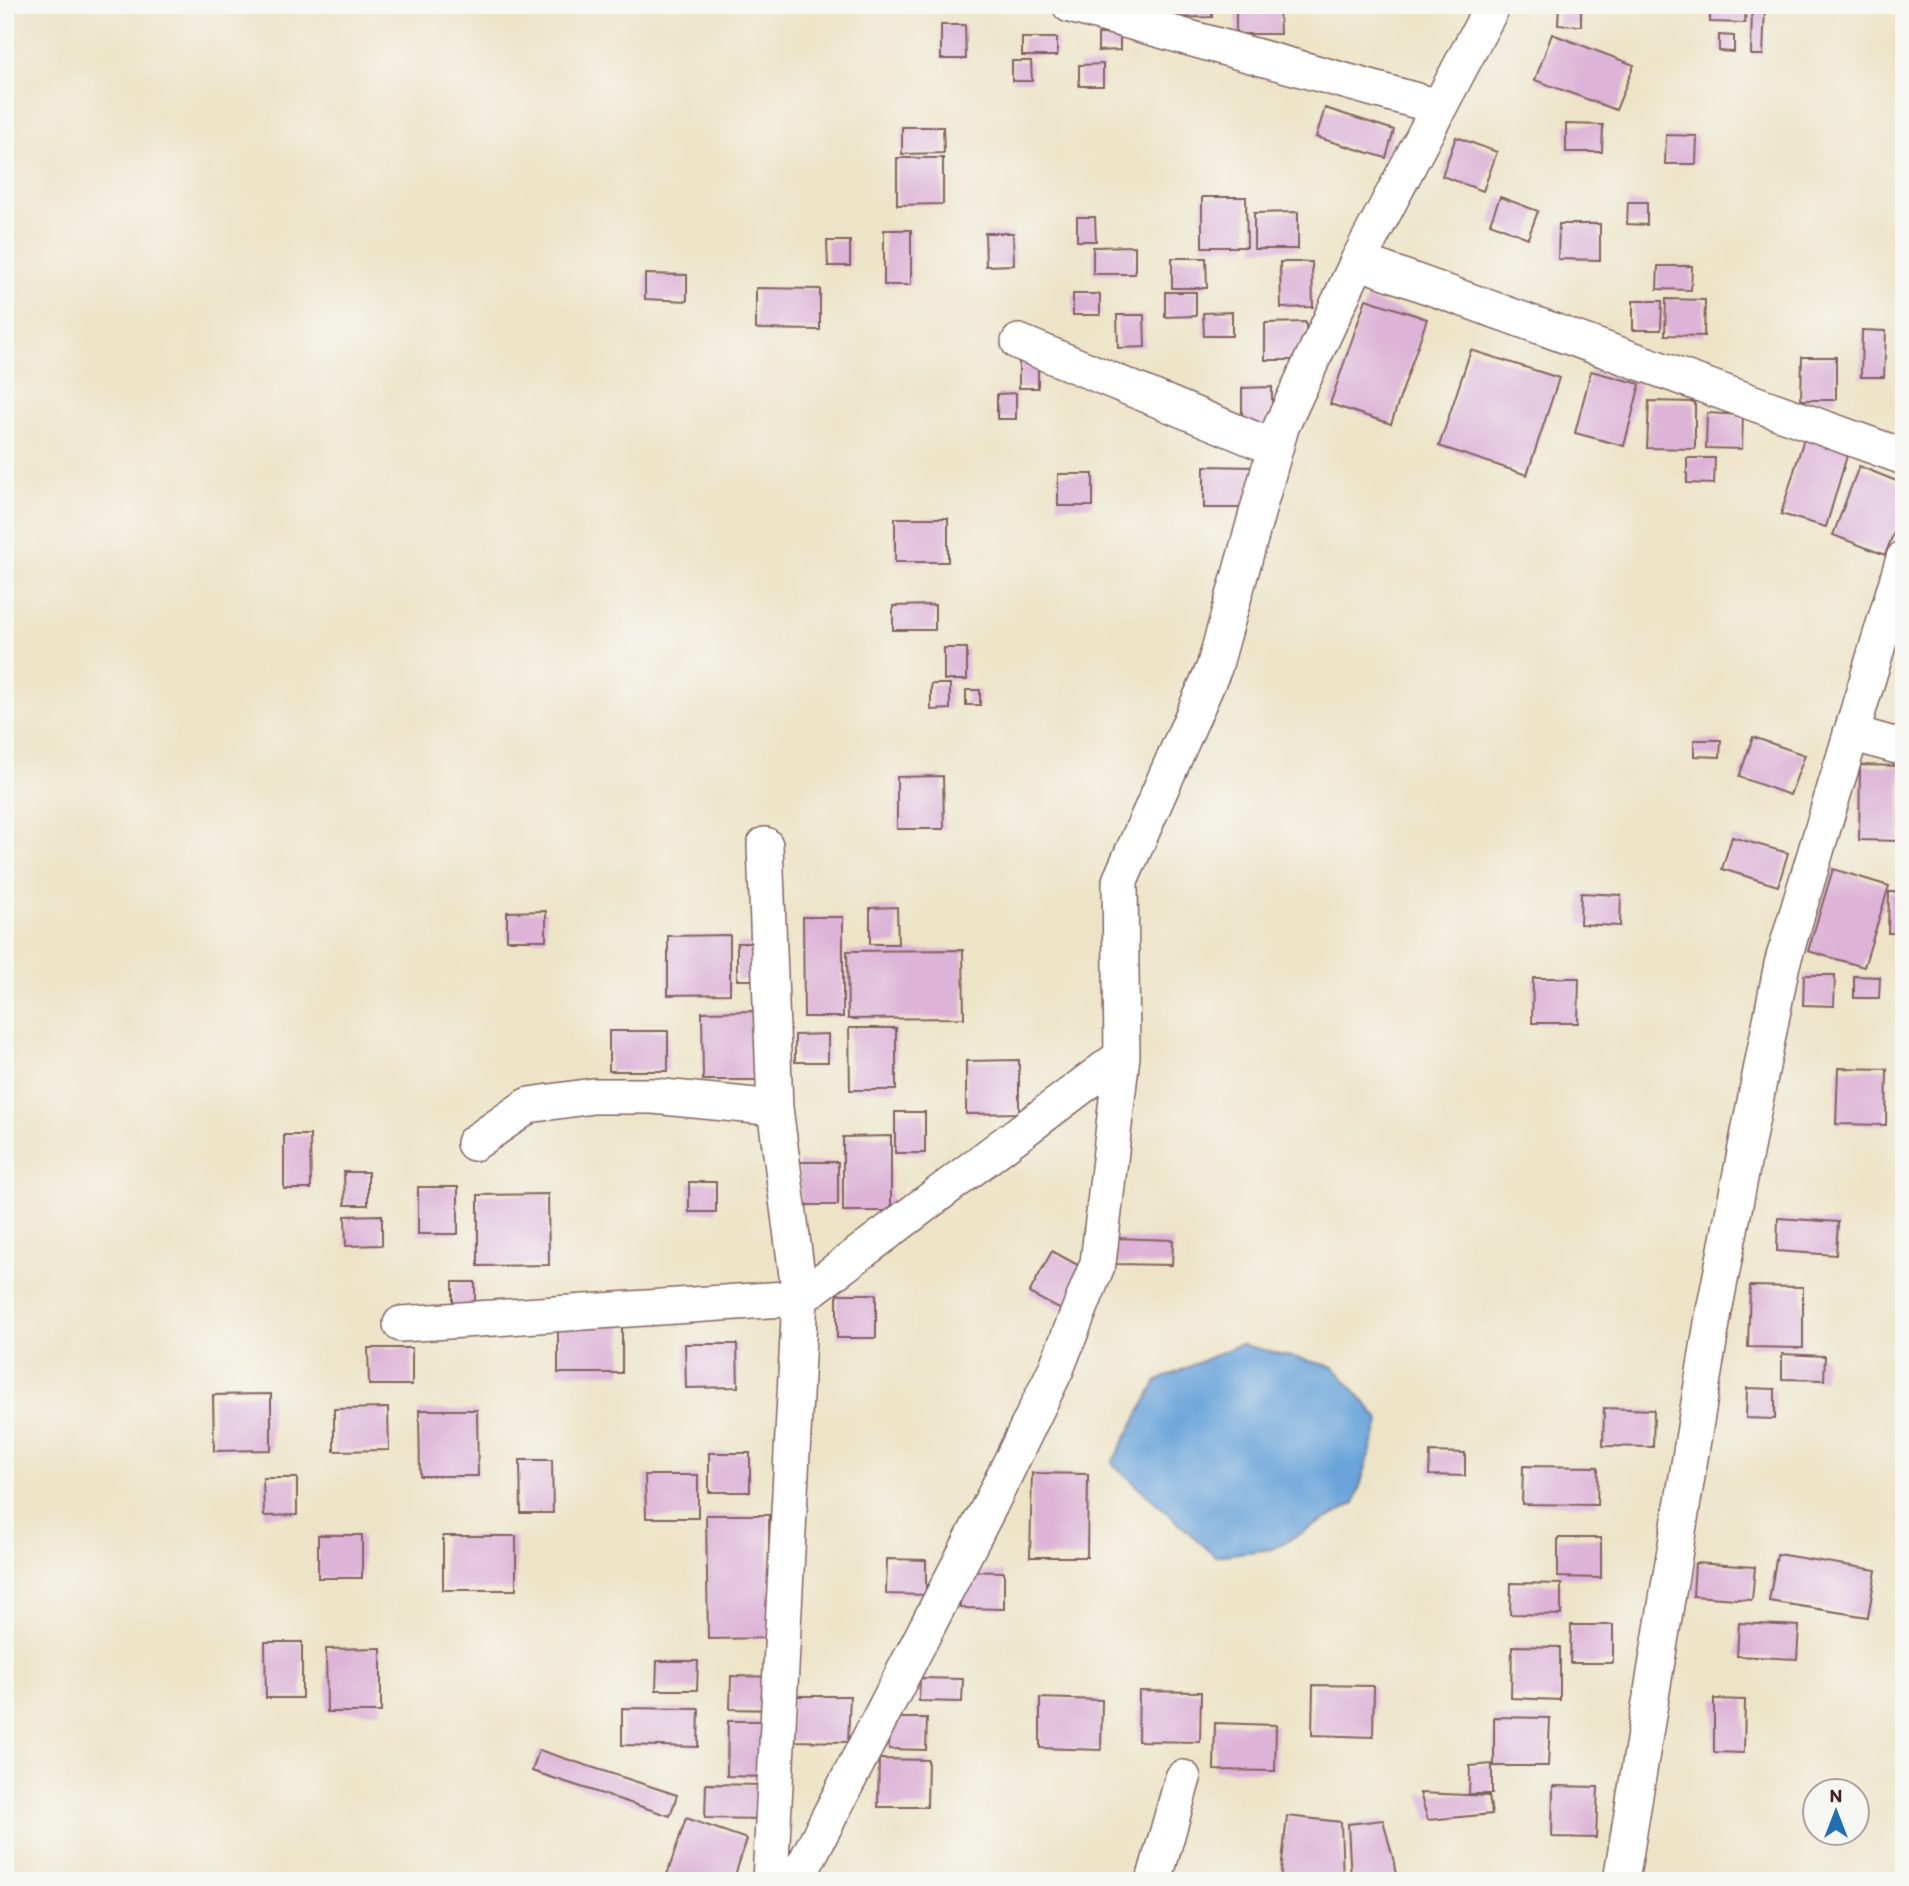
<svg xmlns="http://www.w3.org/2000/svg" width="1909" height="1886" viewBox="0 0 1909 1886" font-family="Itim,sans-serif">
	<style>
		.water { fill: #6ba4da; stroke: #5a6282; stroke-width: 2 }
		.building { fill: #ddb3d7 }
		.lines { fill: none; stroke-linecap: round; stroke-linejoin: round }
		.street-casing { stroke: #836462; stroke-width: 38 }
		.street { stroke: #fff; stroke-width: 35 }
	</style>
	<rect width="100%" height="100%" fill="#f6f6f2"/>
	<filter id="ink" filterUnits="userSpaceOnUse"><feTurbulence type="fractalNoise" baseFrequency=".0143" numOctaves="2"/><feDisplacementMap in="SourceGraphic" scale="14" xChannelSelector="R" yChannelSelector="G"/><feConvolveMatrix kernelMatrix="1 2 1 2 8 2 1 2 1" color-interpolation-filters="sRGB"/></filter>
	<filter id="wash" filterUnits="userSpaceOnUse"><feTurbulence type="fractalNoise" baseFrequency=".00686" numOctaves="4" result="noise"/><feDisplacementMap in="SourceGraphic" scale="28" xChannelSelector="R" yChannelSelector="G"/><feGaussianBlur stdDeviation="1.57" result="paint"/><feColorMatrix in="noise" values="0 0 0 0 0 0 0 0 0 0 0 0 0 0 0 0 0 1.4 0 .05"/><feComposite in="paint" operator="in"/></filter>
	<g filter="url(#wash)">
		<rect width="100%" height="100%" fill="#ede4c7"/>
		<!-- water -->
		<path class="water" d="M1240,1344l94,23 46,53 -25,83 -83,46 -57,7 -103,-93 45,-82z"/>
		<g id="blocks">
			<!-- building -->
			<path class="building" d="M1154,5h58v12l-58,1z
				M1236,5h43l1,29h-44z
				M1559,5h22v21l-23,-1z
				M1710,5h36l-1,18 -35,-1z
				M1752,6l13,1 -2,48h-12z
				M941,25h24l1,34h-25z
				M1098,34h22v16l-22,1z
				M1552,34l82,31 -18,45 -81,-30z
				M1719,35l15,1v16l-15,-1z
				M1022,38h35v18h-35z
				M1012,61h19l1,20h-20z
				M1103,64v22h-24v-21z
				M1325,108l69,22 -8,28 -70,-21z
				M1566,124l37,1 -1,27h-36z
				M902,127h41l1,26 -42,1z
				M1666,135l31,1 -1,28h-31z
				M1456,137l41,15 -14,39 -41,-15z
				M897,158h46v46l-46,1z
				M1202,197h44l1,50h-45z
				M1500,197l38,14 -10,27 -38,-15z
				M1628,202h19v23l-20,-1z
				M1298,212v37h-44v-36z
				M1077,217h18l1,24h-19z
				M1559,224h41v36l-42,-1z
				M884,230h27v55h-27z
				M985,233h28l1,32 -28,1z
				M827,241h23v25h-22z
				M1135,246v28h-42v-27z
				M1172,258h34l1,30h-35z
				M1280,262h32l1,45 -32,1z
				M1658,266h34l-1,24 -34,-1z
				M645,274l42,1v26l-42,-2z
				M756,288l64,1v41l-64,-1z
				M1165,292h31v24l-31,1z
				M1073,294h27v21h-27z
				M1366,299l61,20 -36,105 -61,-20z
				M1666,299l39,1 -1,36 -39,-1z
				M1633,301h29l-1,29h-28z
				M1232,312v24h-28l-1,-23z
				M1117,315h27l1,32 -27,1z
				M1306,322v38h-41v-37z
				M1862,330l24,1 -2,46h-23z
				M1471,350l88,28 -32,97 -88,-29z
				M1802,357h34v43h-35z
				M1019,359h19v29h-19z
				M1591,371l49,13 -16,62 -49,-13z
				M1272,387v39l-30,1v-39z
				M1016,393v26h-19v-25z
				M1649,401l46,1v47l-48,-1z
				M1707,413l36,2 -1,34 -36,-1z
				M1805,435l44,14 -23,78 -45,-13z
				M1687,458h28l-1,26 -27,-1z
				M1204,466l51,1 -1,41h-50z
				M1859,466l45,18v22l-19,49 -52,-20z
				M1058,474h35v32h-35z
				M895,518h53v44h-53z
				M935,605v25h-42v-24z
				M944,648h23v32h-23z
				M931,684h19v25l-19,1z
				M966,690h14v15h-14z
				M1753,737l52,18 -15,40 -51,-18z
				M1694,740h27l-1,17 -26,-1z
				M1860,765l41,1 -2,75 -40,-1z
				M943,776l1,53h-47v-52z
				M1732,837l56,16 -10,33 -56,-17z
				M1833,869l56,17 -25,81 -56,-16z
				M1889,892h15v41h-16z
				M1581,893l40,2 -1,31 -40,-2z
				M897,907l1,37h-28v-36z
				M546,911v29h-39v-28z
				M803,917h40v100h-39z
				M730,935v59l-62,1v-59z
				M737,943h48v37h-48z
				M963,950l1,68 -116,1 -1,-68z
				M1804,975h31l-1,31 -31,-1z
				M1854,976l26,1 -1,21h-25z
				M1533,978h46l-1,45h-46z
				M755,1011l1,69h-53l-1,-68z
				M849,1028h47v62h-46z
				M609,1031h59v40h-59z
				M828,1034v28h-33v-27z
				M1019,1060v53l-53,1v-53z
				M1838,1068l49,1 -1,56 -50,-1z
				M895,1112h30v41h-30z
				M284,1135h26l1,54h-27z
				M891,1136v75h-48v-74z
				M799,1162h39v43h-38z
				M344,1172h24v33h-23z
				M689,1182h27v30h-27z
				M418,1187h40v47h-40z
				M548,1194l1,71 -71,1v-71z
				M382,1215v30l-36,1 -1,-30z
				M1778,1218l60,4 -2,33 -59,-4z
				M1115,1238l58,2 -1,25 -58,-1z
				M1052,1251l33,18 -22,42 -34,-18z
				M453,1282h22v24h-22z
				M1750,1286l53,1v61l-55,-1z
				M837,1294h39v44h-39z
				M622,1323v50h-64v-49z
				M685,1344h52l1,43 -52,1z
				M368,1348h44v37h-43z
				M1782,1354l43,2 -1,24 -42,-1z
				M1747,1388l28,1v30l-29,-1z
				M271,1394v56l-57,1 -1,-56z
				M388,1408l1,42 -55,1v-42z
				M1604,1408l50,2 -1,37 -50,-1z
				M419,1410h58l1,66h-58z
				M1430,1452l35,1v23l-36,-1z
				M709,1453h41v39h-41z
				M520,1460h32l1,53h-32z
				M1523,1466l75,1 -1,38 -75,-1z
				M1032,1473l56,1 -1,83h-57z
				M645,1475h53v43h-52z
				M263,1478h34v37l-33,1z
				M706,1515h63l1,123 -62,1z
				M318,1535h44v43h-44z
				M443,1536h73v54h-73z
				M1558,1538h43v40l-43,-1z
				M1777,1554l99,16 -8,47 -99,-16z
				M887,1559l39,1v35l-40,-1z
				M1695,1563l60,4 -3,33 -59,-4z
				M961,1571l43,1v37l-44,-1z
				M1511,1583l50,1v31l-51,-1z
				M1739,1623l60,3 -2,33 -60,-3z
				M1571,1625h42v38h-43z
				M265,1642h37v56h-36z
				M1512,1646l48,1v53l-49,-2z
				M381,1648v64h-54l-1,-63z
				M657,1661h41l-1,29h-41z
				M731,1676l48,1 -1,33 -48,-1z
				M920,1678l43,1 -1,23 -43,-1z
				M1313,1685l61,1 -1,51 -61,-2z
				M1139,1691l62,1 -1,50 -62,-1z
				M791,1696h59l-2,46 -58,-1z
				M1040,1698l62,2 -1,50 -61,-2z
				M1714,1699l31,1 -1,53 -30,-1z
				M622,1708l77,1 -1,38 -76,-2z
				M1494,1717l56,1 -2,48h-54z
				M890,1718h37l-1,32 -37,-1z
				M728,1721h41l-1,56 -41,-1z
				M1215,1723l61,2 -1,46 -61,-1z
				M539,1750l138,45 -7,21 -138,-45z
				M879,1759l49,1 -1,47h-49z
				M1492,1764v30h-23l1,-28z
				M706,1784l58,1 -1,34 -58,-1z
				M1553,1786l45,1 -2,51 -44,-1z
				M1420,1793l69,3 3,18 -64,6z
				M1287,1816l54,6 2,59h-63z
				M686,1818l61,21 -14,42h-68z
				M1383,1820l16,61h-48l-3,-57z"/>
		</g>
	</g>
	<g filter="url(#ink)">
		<use href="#blocks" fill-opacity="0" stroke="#836462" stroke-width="2"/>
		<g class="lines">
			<defs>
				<path id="street" d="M1070,5l369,102
					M1358,261l546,196
					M1019,342l256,106
					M1851,733l53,15
					M765,845l10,263 25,190 -30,583
					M474,1143l55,-38 64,-9h60l122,12
					M401,1324l399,-26 322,-242
					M796,1881l194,-376 66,-136 42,-106 24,-207 -2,-175 94,-213 67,-241 77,-166 135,-256
					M1154,1881l29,-103
					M1621,1881l93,-570 68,-347 122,-406"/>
			</defs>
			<!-- street casing -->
			<use href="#street" class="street-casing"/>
			<!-- street -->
			<use href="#street" class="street"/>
		</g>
	</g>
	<!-- margin -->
	<rect width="1909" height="1886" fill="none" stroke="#f6f6f2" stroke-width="28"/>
	<!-- north arrow -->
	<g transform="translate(1836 1812)"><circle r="33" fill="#f6f6f2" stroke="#b1a0a2" stroke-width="2"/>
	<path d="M0-5L12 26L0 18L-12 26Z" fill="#1f6fb2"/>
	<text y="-10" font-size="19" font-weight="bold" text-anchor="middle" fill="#4a1f2b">N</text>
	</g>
</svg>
